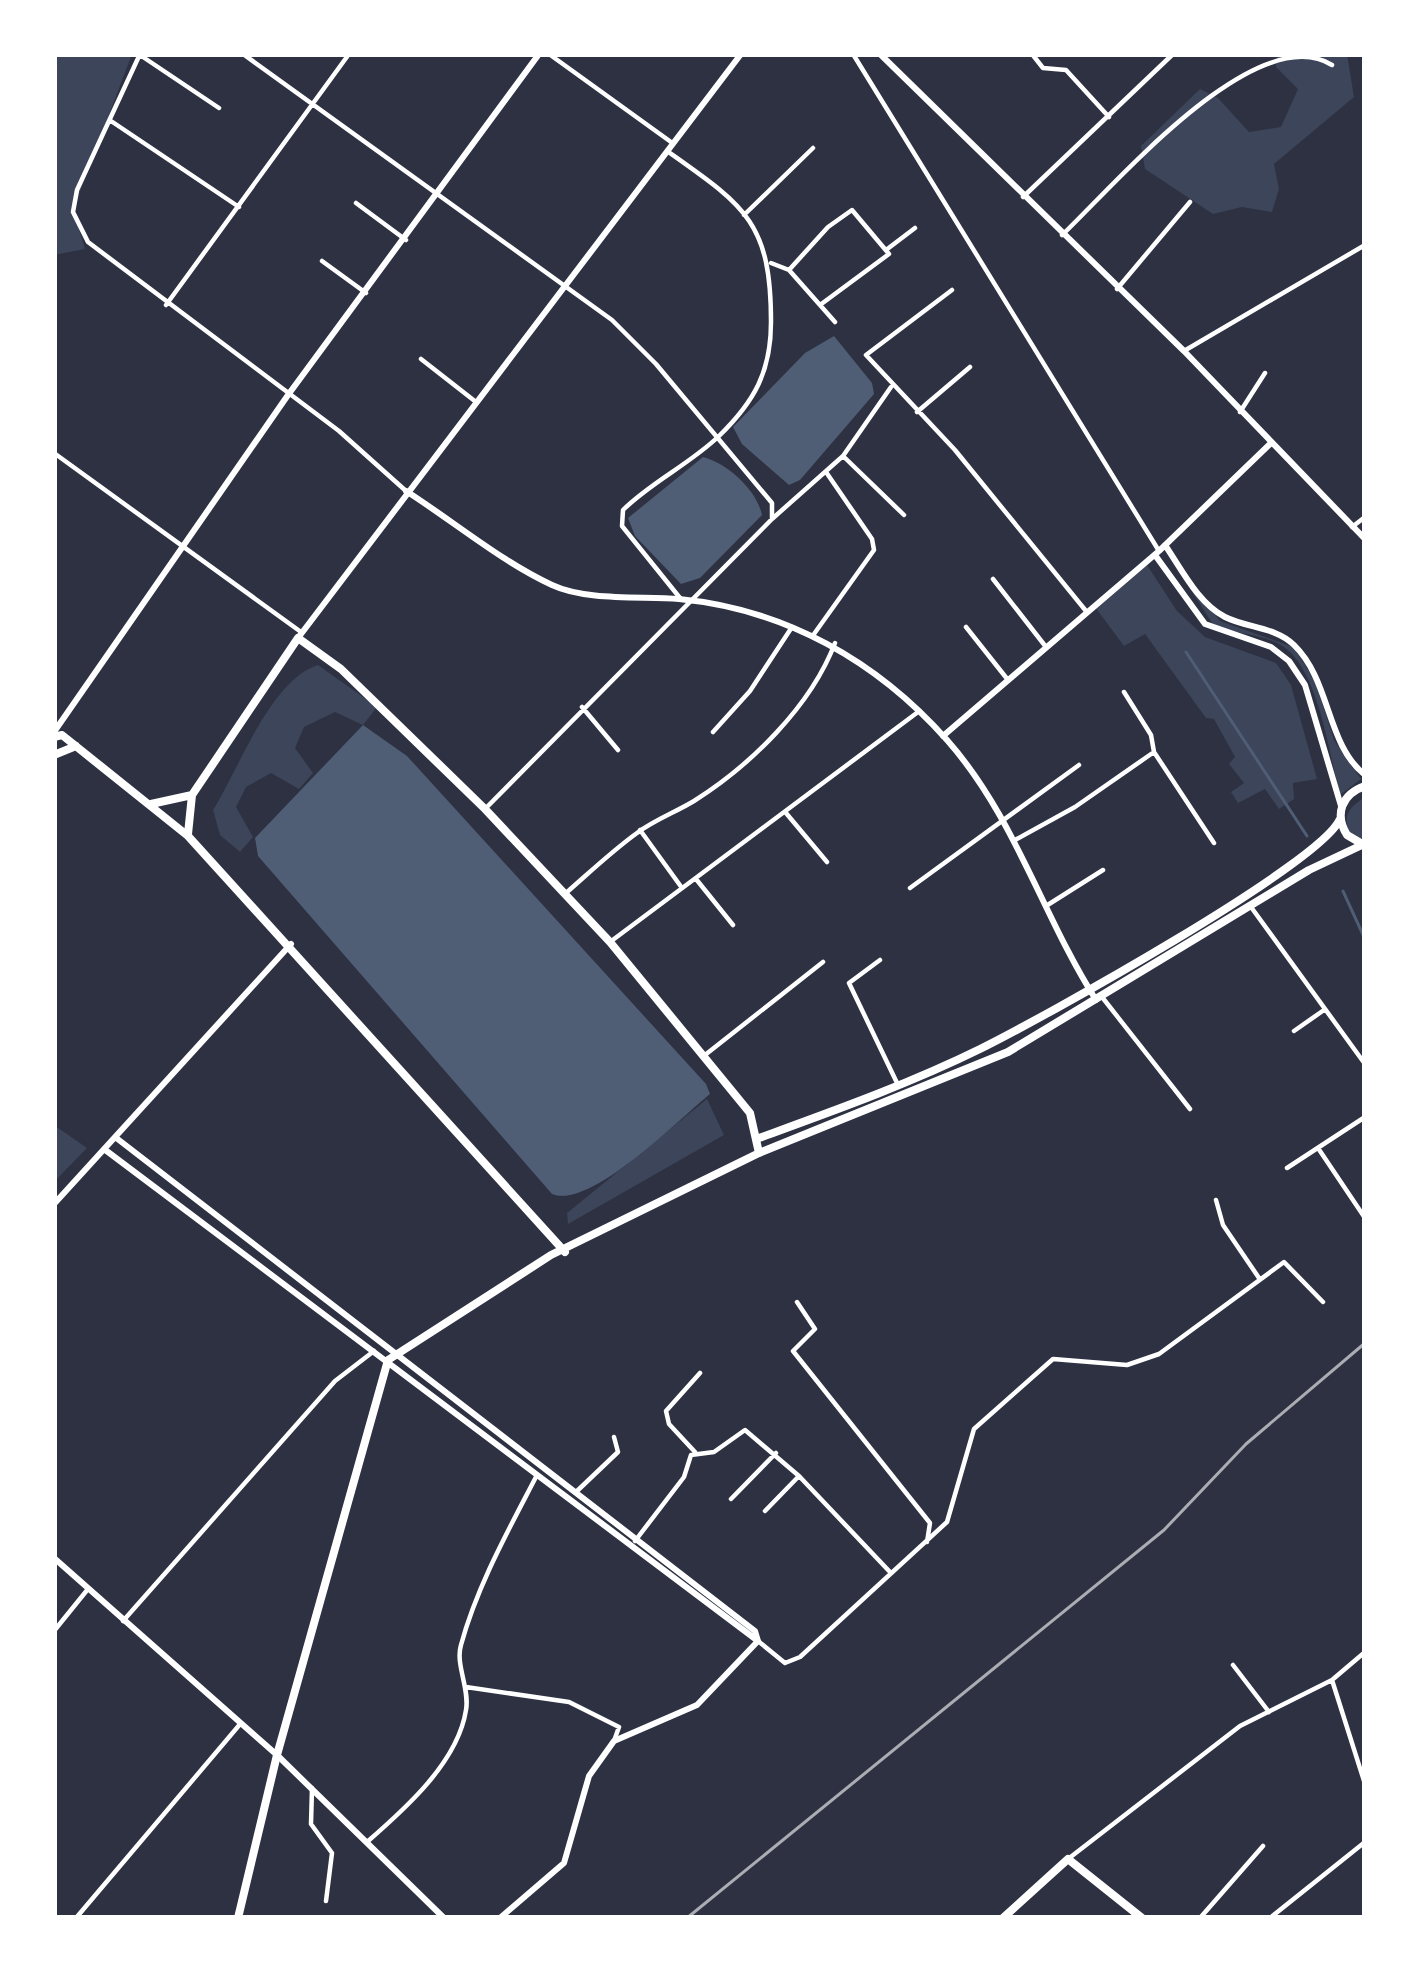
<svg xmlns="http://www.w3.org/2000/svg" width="1419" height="1972" viewBox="0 0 1419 1972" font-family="Karla,sans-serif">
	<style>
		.green { fill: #3c4559 }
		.water { fill: #4f5d75 }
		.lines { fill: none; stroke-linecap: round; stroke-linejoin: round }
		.stream { stroke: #4f5d75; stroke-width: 3 }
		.minor { stroke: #fff; stroke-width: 4.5 }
		.tertiary { stroke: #fff; stroke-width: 6 }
		.primary { stroke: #fff; stroke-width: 8 }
		.rail { stroke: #abadb3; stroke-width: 3 }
	</style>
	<rect width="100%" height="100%" fill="#2d3142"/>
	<!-- green -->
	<path class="green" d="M54,54h78l-59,156 12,39 -31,6z
		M1277,54h70l7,43 -80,67 5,25 -7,23 -30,-5 -29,7 -68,-45 -4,-23 59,-57 18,9 31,34 32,-5 17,-38 -22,-22z
		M1170,557l50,64 73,26 22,33 19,60 27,39 -21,16c-11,-40 -22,-136 -65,-153 -21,-9 -43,-8 -63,-19z
		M1147,565l30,46 28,26 71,26 15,22 26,94 -24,4 1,16 -15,10 -14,-20 -27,14 -7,-11 13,-9 -15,-19 6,-7 -21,-38 -8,-1 -61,-84 -21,12 -29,-39z
		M318,665l59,42 -14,18 -28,-13 -31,15 -9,21 18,25 -14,16 -28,-16 -25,14 -10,20 17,30 -13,15 -20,-17 -7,-25c25,-39 57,-130 105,-145z
		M1365,797v44l-16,-8c-7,-19 1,-26 16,-36z
		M707,1099l17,36 -156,89 -1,-11z
		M54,1125l33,23 -33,34z"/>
	<!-- water -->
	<path class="water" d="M834,336l38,47 2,11 -74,86 -11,5 -47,-41 -9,-17 72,-74z
		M703,457c24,6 54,33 59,58l-62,63 -19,6 -46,-48 -7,-18z
		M363,725l44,31 299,328 4,10c-31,25 -120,116 -158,100l-294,-338 -3,-18z"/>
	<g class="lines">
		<!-- stream -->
		<path class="stream" d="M1186,652l121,184
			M1343,891l22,48"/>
		<!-- minor -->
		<path class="minor" d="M140,54l-63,136 -4,22 15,30 251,189 67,60
			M243,54l369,266 44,44 116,139v16
			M549,54l122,88
			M853,54l306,497
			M1032,54l11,14 23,2 43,47
			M140,55l79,53
			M111,121l128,86
			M667,151c78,55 104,71 104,171 0,49 -16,79 -52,114 -29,28 -68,46 -96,74l-1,16 58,72
			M1023,197l150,-143
			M356,203l50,37
			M744,215l69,-67
			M1062,235c52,-49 194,-217 270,-170
			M886,250l29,-22
			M322,261l44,32
			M771,263l18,7 46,52
			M789,270l39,-43 24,-17 37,44 -69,51
			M1117,289l73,-87
			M952,290l-86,65 89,95 131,161
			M166,305l183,-251
			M1184,351l181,-106
			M421,359l55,43
			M917,412l53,-45
			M1240,412l25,-39
			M54,453l247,179
			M843,456l61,59
			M1352,527l13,-10
			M993,579l53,68
			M966,627l42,53
			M814,634l60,-84 -2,-11 -46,-67
			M582,707l36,43
			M713,732l37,-41 42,-64
			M1154,752l60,91
			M485,809l287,-290 71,-63 48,-69
			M786,813l41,49
			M640,830l42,58
			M1015,840l60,-33 79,-55 -3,-17 -27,-43
			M696,879l37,46
			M910,888l169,-123
			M566,893c23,-20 46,-42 71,-60 17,-13 39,-21 57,-32 57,-36 117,-95 141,-158
			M1046,906l57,-36
			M1251,907l114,157
			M610,942l308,-230
			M880,960l-31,23 49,102
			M1102,997l88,112
			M1294,1031l30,-21
			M705,1055l118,-93
			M1318,1148l47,70
			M1287,1168l78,-51
			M1216,1200l7,25 36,53
			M797,1302l18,27 -22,22 137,172 -3,19
			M695,1452l-26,-28 -3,-13 34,-38
			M576,1492l42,-40 -4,-15
			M731,1499l45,-46
			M765,1511l34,-35
			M635,1541l49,-64 7,-22 23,-3 31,-22 54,46 91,96
			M123,1621l212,-240 39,-30
			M54,1631l34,-42
			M758,1641l27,22 15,-6 147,-135 27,-93 79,-70 74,6 32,-11 125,-92 39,40
			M1233,1665l36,47
			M1332,1680l33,104
			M466,1687l103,15 50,25 -5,14
			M312,1788l-1,36 21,29 -6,48
			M367,1842c38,-33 91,-80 99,-132 4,-21 -11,-46 -5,-65 16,-59 48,-116 76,-170
			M1068,1859l172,-133 92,-46 33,-28
			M76,1918l165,-195
			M1200,1918l63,-72
			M1270,1918l95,-76"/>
		<!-- tertiary -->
		<path class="tertiary" d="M880,54l304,297 181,188
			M406,491c47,30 96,71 146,94 34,16 89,11 127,14 106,10 198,62 268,141 68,77 95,175 149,260
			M1165,545c17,25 33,58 60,72 22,11 51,10 69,28 37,36 32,99 71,130
			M1155,555l50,69 66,23 18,14 16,24 36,121
			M298,638l443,-584
			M54,732l234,-337 251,-341
			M943,736l216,-185 111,-107
			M115,1137l640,494 3,10
			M104,1149l654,492
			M54,1204l237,-260
			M54,1558l223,197 167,163
			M500,1918l64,-55 25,-87 25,-35 83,-36 61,-64"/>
		<!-- primary -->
		<path class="primary" d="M54,737l8,-2 126,101 377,416
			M54,755l22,-9
			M151,804l41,-9 106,-157 43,31 144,140 125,133 140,171 9,40
			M188,834l4,-39
			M1364,845l-17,-10c-13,-21 -5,-41 18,-49
			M759,1138c74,-27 150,-54 221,-89 59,-29 341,-185 360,-230
			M238,1918l39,-163 111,-395 163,-105 208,-102 249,-101 301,-182 53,-25
			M1003,1918l65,-59 74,59"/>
		<!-- rail -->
		<path class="rail" d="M687,1918l477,-388 82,-86 119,-101"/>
	</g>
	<!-- border -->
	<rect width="1419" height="1972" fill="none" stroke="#ffffff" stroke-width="114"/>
</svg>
